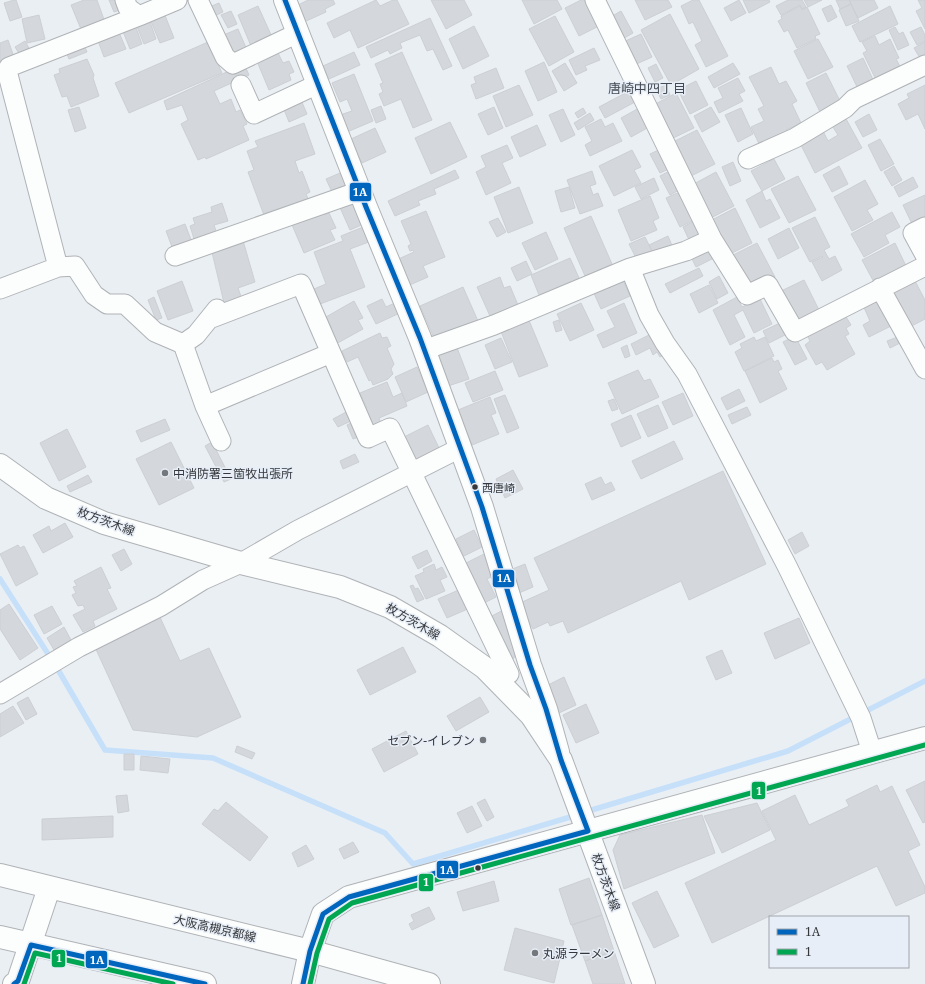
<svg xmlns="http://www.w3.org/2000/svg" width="925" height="984" viewBox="0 0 925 984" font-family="'Noto Serif','Noto Sans JP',serif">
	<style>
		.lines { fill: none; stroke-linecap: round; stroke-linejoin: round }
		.stream { stroke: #c6e0fa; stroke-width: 5.5 }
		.building { fill: #d4d7db; stroke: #ccd0d4 }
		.minor-casing { stroke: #b0b3b6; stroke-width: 21 }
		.tertiary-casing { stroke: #b0b3b6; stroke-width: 24 }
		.secondary-casing { stroke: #b0b3b6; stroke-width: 24 }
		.primary-casing { stroke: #b0b3b6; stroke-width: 24 }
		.minor { stroke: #fcfdfd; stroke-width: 19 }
		.tertiary { stroke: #fcfdfd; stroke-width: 22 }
		.secondary { stroke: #fcfdfd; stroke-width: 22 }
		.primary { stroke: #fcfdfd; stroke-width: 22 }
		.bus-1-casing { stroke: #e7eef7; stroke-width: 8 }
		.bus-2-casing { stroke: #e7eef7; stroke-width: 8 }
		.bus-1 { stroke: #0065bd; stroke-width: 5 }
		.bus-2 { stroke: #00a651; stroke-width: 5 }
		.poi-dot { fill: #74777c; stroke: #e7eef7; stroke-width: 1.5 }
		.bus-dot { fill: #35373b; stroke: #e7eef7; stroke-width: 1.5 }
		.labels { text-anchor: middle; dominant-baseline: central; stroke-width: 3; stroke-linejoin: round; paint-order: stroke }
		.bus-label { font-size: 11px; fill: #35373b; stroke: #e7eef7; text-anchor: start }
		.poi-label { font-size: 12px; fill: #35373b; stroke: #e7eef7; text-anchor: start }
		.street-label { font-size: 12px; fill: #35373b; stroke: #e7eef7 }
		.neighbourhood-label { font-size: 13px; fill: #444a51; stroke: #e7eef7 }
		.line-badge { stroke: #e7eef7; stroke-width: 1.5 }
		.badge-label { font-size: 11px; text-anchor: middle; font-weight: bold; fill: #fff }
	</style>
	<rect width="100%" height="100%" fill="#eaeff4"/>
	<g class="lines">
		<!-- stream -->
		<path class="stream" d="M0,579l57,89 48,82 108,8 172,75 28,31 164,-49
			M585,812l203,-61 137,-70"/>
	</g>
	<!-- building -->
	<path class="building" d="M14,0h2l6,17 -12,4 -6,-18z
		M84,0h13l9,25 -23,9 -12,-29z
		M109,0h10l4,9 -9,3z
		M308,0h25l2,4 -10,5 1,3 -22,10 -8,-16z
		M376,0l4,6 13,-6h4l12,24 -51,24 -8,-18 -16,8 -7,-15z
		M431,0h33l8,15 -26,14z
		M522,0h35l5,9 -28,15z
		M581,0h8l12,25 -22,11 -14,-28z
		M635,0h33l4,7 -27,13z
		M693,0h6l29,56 -22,11 -11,-22 7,-4 -9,-19 -4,2 -8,-18z
		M739,0l7,13 -15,8 -7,-13z
		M743,0h26l1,2 -21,11z
		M788,0h14l4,7 -4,2 -2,-4 -19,10 -5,-9z
		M804,0h18l-14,7z
		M836,0h13l2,4 -11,5z
		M849,0h25l4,8 -20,10z
		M918,0h7v29l-9,-18 6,-3z
		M219,3l4,9 -11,5 -5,-9z
		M851,4l8,17 -13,5 -7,-16z
		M831,5l6,12 -9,5 -6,-13z
		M258,6l14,31 -21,9 -13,-31z
		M800,6l2,4 5,-3 13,27 -5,2 1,3 -19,9 -9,-18 -4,2 -6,-11 4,-2 -1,-3z
		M890,6l8,18 -38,18 -8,-16z
		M231,11l6,13 -9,4 -7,-13z
		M621,11l12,22 -14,8 -12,-22z
		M164,13l10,25 -14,5 -10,-24z
		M670,14l29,55 -28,16 -30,-55z
		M39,15l6,24 -18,4 -5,-24z
		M555,16l19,36 -25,14 -20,-37z
		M430,18l22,48 -9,4 -10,-21 -6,2 -7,-16 -20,8 2,5 -12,6 -2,-4 -17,8 -5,-11z
		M149,19l7,20 -12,5 -8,-20z
		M135,25l7,19 -12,5 -8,-20z
		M474,26l15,30 -26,13 -14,-30z
		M895,27l4,7 4,-2 6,13 -11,5 -9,-20z
		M921,27l4,8v6l-8,4 -7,-13z
		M238,29l9,21 -17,7 -9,-21z
		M118,30l8,19 -22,8 -7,-19z
		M641,34l11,23 -20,9 -11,-23z
		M875,36l4,9 11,-6 9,19 -3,1 7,13 -25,12 -15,-31 4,-2 -5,-9z
		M818,39l15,28 -25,12 -14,-28z
		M8,40l6,17 -14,4v-18z
		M25,41l6,11 -9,6 -7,-11z
		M83,42l4,10 -18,7 -4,-10z
		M208,42l14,31 -93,40 -14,-30z
		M925,42v15l-4,3 -7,-12z
		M594,48l6,12 -15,6 2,4 -11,5 -7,-15z
		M277,51l6,12 6,-2 5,11 -5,2 2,6 -22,10 -13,-31z
		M354,52l6,13 -31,14 -6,-13z
		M402,52l30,68 -19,8 -12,-29 -17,7 -5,-12 4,-2 -3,-8 3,-1 -8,-19z
		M863,58l13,28 -16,7 -13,-27z
		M87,59l7,16 -1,3 6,18 -28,11 -4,-11 -5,1 -8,-22 6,-2 -1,-4z
		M544,62l13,30 -19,9 -13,-30z
		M565,63l12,20 -13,8 -12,-20z
		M733,63l7,11 -26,14 -6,-11z
		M244,64l5,11 -35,16 6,13 11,-5 5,13 4,-2 7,14 -4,2 6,14 -43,19 -1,-2 -7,3 -17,-36 7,-4 -6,-15 -15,5 -3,-9z
		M656,64l7,14 -8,4 -7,-14z
		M771,67l8,17 7,-3 11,20 -5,3 9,19 -15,7 3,6 -27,14 -11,-23 13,-6 -6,-12 6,-3 -15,-29z
		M496,68l8,20 -28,11 -5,-14 5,-2 -2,-6z
		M826,73l16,32 -20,11 -16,-33z
		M354,74l19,47 -26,11 -7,-17 12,-4 -5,-12 -7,3 -8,-19z
		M738,78l7,13 -6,3 4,7 -24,12 -5,-11 9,-4 -5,-10z
		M696,81l12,24 -18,9 -12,-24z
		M519,85l14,30 -27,12 -13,-31z
		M666,85l4,10 -9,4 -5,-10z
		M925,85v44l-7,-15 -12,6 -8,-16 11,-6 -2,-4z
		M629,91l6,11 -30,16 -6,-11z
		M676,93l18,35 -27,13 -17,-34z
		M301,100l6,14 -18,8 -6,-15z
		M381,106l5,13 -10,4 -5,-13z
		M79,107l7,21 -11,4 -7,-22z
		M494,107l9,21 -15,7 -10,-21z
		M711,107l9,15 -18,10 -8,-16z
		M583,108l3,5 -8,5 -3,-5z
		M639,108l10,19 -18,10 -10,-19z
		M741,108l12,26 -15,8 -13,-27z
		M563,109l12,26 -14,7 -12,-27z
		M590,113l4,7 -16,10 -4,-7z
		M869,114l8,16 -14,7 -8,-15z
		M845,117l17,31 -47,25 -15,-30 23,-12 5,10 10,-6 -7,-11z
		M601,119l4,8 8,-4 9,18 -32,15 -5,-11 7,-4 -7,-14z
		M450,122l17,35 -36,17 -16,-36z
		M304,123l11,31 -20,7 4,12 3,-2 8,21 -4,2 3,7 -44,17 -17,-46 6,-2 -7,-19 11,-4 -3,-6z
		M537,125l9,20 -26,12 -9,-20z
		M375,128l11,24 -24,11 -11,-24z
		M697,130l18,34 -26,13 -18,-34z
		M880,139l14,25 -13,7 -13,-26z
		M507,145l6,13 -11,5 9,20 -25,12 -10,-23 10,-5 -5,-11z
		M663,148l10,19 -13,6 -10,-19z
		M632,150l9,17 -7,3 7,13 -27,13 -15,-30z
		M774,159l11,20 -23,12 -11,-20z
		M733,162l8,19 -11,5 -8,-19z
		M839,166l9,18 -16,8 -9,-17z
		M894,166l8,14 -10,6 -8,-14z
		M673,169l10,19 -13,7 -10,-19z
		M455,170l4,8 -25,11 2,5 -18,7 2,4 -25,11 -7,-15z
		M592,171l4,13 -6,2 3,9 5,-2 5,13 -23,8 -13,-34z
		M716,172l18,34 -27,14 -17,-34z
		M340,173l6,13 -14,6 -6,-13z
		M798,176l18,34 -27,13 -18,-34z
		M913,177l5,10 -19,10 -5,-10z
		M654,178l5,12 -18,9 -6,-12z
		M865,180l13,24 -11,6 6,10 -21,11 -18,-34z
		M519,187l14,36 -25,10 -14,-36z
		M569,187l6,21 -14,4 -6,-21z
		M682,191l14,28 -16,8 -14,-29z
		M762,191l4,10 4,-2 10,19 -20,10 -14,-28z
		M355,195l11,28 -16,7 -12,-27z
		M925,195v26l-12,5 -10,-21z
		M650,196l9,22 -6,3 4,9 -26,11 -13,-31z
		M222,203l6,18 -14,4 3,9 -22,8 -5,-16 5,-2 -2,-6 19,-6 -1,-5z
		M320,207l4,8 5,-2 7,15 -6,2 5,10 -31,13 -14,-33z
		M735,208l17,35 -26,13 -18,-34z
		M426,211l19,46 -22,9 5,11 -23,10 -11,-26 20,-9 -1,-2 -3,1 -2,-5 3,-2 -10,-23z
		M892,212l8,15 -15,8 4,8 -25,14 -13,-23z
		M591,216l21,48 -27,12 -21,-48z
		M815,217l15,30 -6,3 5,9 6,-3 7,14 -20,11 -10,-19 11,-5 -1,-1 -12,6 -18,-34z
		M498,218l8,14 -9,5 -8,-15z
		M698,219l7,15 -15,8 -7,-15z
		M185,224l8,21 -19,7 -8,-21z
		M368,225l6,15 -24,9 15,38 -45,17 -6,-15 12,-5 -12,-32 29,-11 -2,-5z
		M789,228l10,20 -21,11 -10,-20z
		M546,232l12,27 -23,11 -13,-27z
		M668,236l5,12 -18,9 -6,-12z
		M242,237l13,45 -17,6 5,14 -18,5 -14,-59z
		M645,237l8,16 -16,7 -8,-16z
		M757,243l18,34 -26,14 -18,-35z
		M895,243l12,25 -32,16 -13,-24z
		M708,246l6,12 -18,9 -6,-12z
		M570,258l9,20 -40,17 -8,-20z
		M526,261l6,13 -15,7 -6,-13z
		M699,268l4,8 -33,17 -5,-9z
		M719,276l9,17 -11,6 -8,-17z
		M500,277l4,11 6,-2 8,19 -28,11 -13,-29z
		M622,278l8,18 -29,13 -8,-18z
		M804,280l17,34 -26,14 -18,-35z
		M182,281l11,30 -25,9 -11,-29z
		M915,281l10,19v19l-19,10 -17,-35z
		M709,285l9,18 -19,10 -9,-19z
		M463,287l15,34 -43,19 -15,-34z
		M876,296l15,30 -22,11 -6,-12 7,-4 -8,-18z
		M154,297l8,21 -6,2 -8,-20z
		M737,297l5,10 18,-8 12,25 -18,9 -11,-23 -9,5 11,22 -15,8 -17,-35z
		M382,299l4,8 11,-5 5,10 -26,12 -9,-18z
		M354,301l9,17 -5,2 5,9 -29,16 -7,-14 5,-3 -6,-11z
		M581,303l13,27 -24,11 -13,-27z
		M624,303l13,30 -34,15 -6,-13 18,-8 -8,-16z
		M843,312l8,13 -5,3 3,6 -4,2 10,18 -28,16 -5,-8 -6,3 -11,-20 5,-4 -4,-8z
		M528,318l20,48 -29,11 -19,-48z
		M559,320l3,10 -6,2 -3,-10z
		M782,322l5,12 -18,9 -6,-12z
		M380,333l2,5 5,-1 4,9 -4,2 7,16 -3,5 2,5 -5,5 -15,6 -2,-5 -2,1 -11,-24 -11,5 -5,-11z
		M651,334l16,19 -7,4 -3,-5 -4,3 -3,-7 -14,7 -5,-11z
		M795,336l12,23 -12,6 -12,-23z
		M900,336l2,6 -12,6 -3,-7z
		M754,337l2,4 9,-4 9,19 -30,15 -9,-19 7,-4 -2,-4z
		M501,338l11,24 -17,7 -10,-24z
		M456,345l13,34 -21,7 -13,-33z
		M627,345l3,11 -5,2 -4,-10z
		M772,358l2,4 4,-2 4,9 -4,2 9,18 -27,14 -15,-32z
		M417,367l11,25 -22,10 -11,-25z
		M638,370l6,11 6,-2 9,18 -37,17 -14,-31z
		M495,371l8,19 -30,12 -8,-19z
		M387,382l6,15 9,-4 5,13 -28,12 3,7 -13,6 -8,-21 6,-2 -7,-15z
		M739,389l6,12 -18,9 -6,-12z
		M683,393l10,23 -20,9 -11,-23z
		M505,395l14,33 -12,5 -13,-34z
		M490,397l6,16 -5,2 8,19 -27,11 -14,-35z
		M614,399l4,10 -6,2 -4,-10z
		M658,405l10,23 -20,9 -11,-23z
		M747,407l4,8 -19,9 -4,-9z
		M348,411l5,9 -15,7 -5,-8z
		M631,415l10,23 -20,9 -10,-23z
		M165,419l5,11 -29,12 -5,-11z
		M355,421l7,15 -9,3 -6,-14z
		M428,425l12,25 -24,11 -12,-24z
		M67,429l19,38 -27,14 -19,-38z
		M674,441l9,18 -42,20 -9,-18z
		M171,442l23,46 -35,17 -23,-46z
		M212,442l19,37 -7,3 -19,-36z
		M355,454l4,8 -16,7 -3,-8z
		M513,470l10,19 -18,9 -9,-19z
		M723,471l43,93 -77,36 -8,-19 -113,52 -5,-12 -13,5 -2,-4 -15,7 -13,-26 29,-13 -15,-32z
		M88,475l4,7 -22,10 -3,-6z
		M601,477l4,8 6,-3 4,8 -23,10 -7,-16z
		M65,523l8,14 -30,16 -10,-18 16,-9 2,5z
		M474,530l8,17 -18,9 -8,-17z
		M802,532l7,14 -14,8 -7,-14z
		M18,545l2,3 4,-2 14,28 -22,12 -16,-32z
		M124,549l8,15 -11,7 -9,-16z
		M427,550l5,11 -14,8 -6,-12z
		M484,554l11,21 -8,4 9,18 -14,7 -20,-39z
		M434,564l2,6 6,-3 5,10 -7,3 5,11 -19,8 -11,-23 9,-4 -1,-3z
		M525,564l8,23 -14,6 -9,-23z
		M101,567l10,21 -4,1 10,20 -24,12 2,5 -12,6 -10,-17 12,-6 -2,-4 -5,1 -6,-11 4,-2 -3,-6 4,-1 -3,-5z
		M413,585l2,4 3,-1 6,11 -7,3 -7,-16z
		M461,589l9,19 -23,10 -9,-19z
		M9,604l29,44 -18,12 -20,-31v-19z
		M52,606l10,18 -18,10 -10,-19z
		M505,609l14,33 -5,16 -5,3 -19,-44z
		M159,615l21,46 29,-13 32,69 -44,20 -64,-7 -39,-85z
		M799,618l11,25 -35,16 -11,-26z
		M64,627l7,13 -17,10 -7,-12z
		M403,647l13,25 -46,23 -13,-25z
		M722,650l10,23 -16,7 -10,-23z
		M564,677l12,28 -17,8 -13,-27z
		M28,697l9,17 -11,6 -9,-17z
		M480,697l9,15 -33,19 -9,-15z
		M586,704l13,29 -23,10 -13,-28z
		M13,706l11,17 -24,14v-23z
		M406,731l12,23 -34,18 -12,-23z
		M237,746l18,7 -3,6 -17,-7z
		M124,754h10v16h-10z
		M141,756l29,3 -2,14 -28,-3z
		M925,781v41l-2,1 -17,-33z
		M877,785l3,7 12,-6 28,59 -12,6 17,36v6l-29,13 -19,-40 -165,77 -27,-60 91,-43 -14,-29 33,-16 14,30 40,-19 -3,-6z
		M127,795l2,16 -11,2 -2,-17z
		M485,799l9,18 -7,4 -10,-18z
		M226,802l42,35 -18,24 -48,-37 12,-15 4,2z
		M757,803l13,27 -48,23 -18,-37z
		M472,806l10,20 -15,7 -10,-20z
		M702,815l13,38 -91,36 -11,-39 7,-15z
		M113,816v21l-71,3v-21z
		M353,842l6,10 -15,7 -5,-10z
		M306,845l8,14 -16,8 -6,-14z
		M589,878l13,37 -31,10 -12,-36z
		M494,881l5,20 -36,10 -6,-19z
		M657,891l22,45 -25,12 -22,-45z
		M429,907l6,12 -23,11 -3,-6 5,-3 -3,-6z
		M602,915l12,36 -29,10 -13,-36z
		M515,928l49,13 -10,42 -50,-13z
		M614,951l11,33h-32l-8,-23z"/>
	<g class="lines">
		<defs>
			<path id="minor" d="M125,0l3,8 11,8
				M198,0l27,57 8,7 65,-31
				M595,0l117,239 -26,12 -56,17
				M241,85l13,29 64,-30
				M748,159l47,-21 50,-30 9,-9 71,-34
				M925,227l-12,6 12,22
				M712,239l35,56 21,-10 27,47 130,-66
				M175,256l185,-65
				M58,267l17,-1 19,29 13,9h18l30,28 28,12 13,-9 21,-26
				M880,288l45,81
				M0,289l58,-22 -51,-196 2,-4 130,-51 38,-16
				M209,319l92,-35 67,154 22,-10 119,246
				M183,344l22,62 16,35
				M424,350l70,-25 136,-57 19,47 16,28 22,31 100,192 74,152 11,34
				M205,406l126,-53
				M0,694l79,-47 82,-41 42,-26 38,-17 57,-33 162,-82"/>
			<path id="tertiary" d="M285,0l81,207 54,131 62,169 48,158 16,44 12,43"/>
			<path id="secondary" d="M0,465l46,33 58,25 137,40 99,24 50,20 50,29 45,32 46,47 30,45 83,224"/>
			<path id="primary" d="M0,875l310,76 119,33
				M0,937l205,47
				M14,984l4,-3 31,-93
				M303,984l7,-33 13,-37 26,-17 576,-159"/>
		</defs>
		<!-- minor casing -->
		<use href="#minor" class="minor-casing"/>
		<!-- tertiary casing -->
		<use href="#tertiary" class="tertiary-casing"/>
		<!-- secondary casing -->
		<use href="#secondary" class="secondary-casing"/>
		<!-- primary casing -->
		<use href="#primary" class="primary-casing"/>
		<!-- minor -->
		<use href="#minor" class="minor"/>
		<!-- tertiary -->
		<use href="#tertiary" class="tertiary"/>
		<!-- secondary -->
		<use href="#secondary" class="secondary"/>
		<!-- primary -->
		<use href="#primary" class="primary"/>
		<defs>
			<path id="bus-1" d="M285,0l81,207 54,131 62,169 48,158 16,44 15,51 27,71 -239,66 -26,17 -13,37 -7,33
				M14,984l4,-3 13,-36 174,39"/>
			<path id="bus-2" d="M24,984l11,-31 138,31
				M310,984l7,-31 12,-34 23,-16 573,-158"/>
		</defs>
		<!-- bus-1 casing -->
		<use href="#bus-1" class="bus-1-casing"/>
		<!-- bus-2 casing -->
		<use href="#bus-2" class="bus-2-casing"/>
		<!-- bus-1 -->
		<use href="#bus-1" class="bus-1"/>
		<!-- bus-2 -->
		<use href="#bus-2" class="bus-2"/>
	</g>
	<!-- markers -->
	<g class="poi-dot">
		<circle cx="165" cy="473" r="4"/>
		<circle cx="483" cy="740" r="4"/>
		<circle cx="535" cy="953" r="4"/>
	</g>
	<g class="bus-dot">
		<circle cx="475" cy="487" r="3.5"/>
		<circle cx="478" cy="868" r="3.5"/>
	</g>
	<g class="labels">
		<!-- bus labels -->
		<g class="bus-label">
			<text x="482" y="487">西唐崎</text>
		</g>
		<!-- poi labels -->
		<g class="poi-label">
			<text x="173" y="473">中消防署三箇牧出張所</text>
			<text x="475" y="740" text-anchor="end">セブン-イレブン</text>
			<text x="543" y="953">丸源ラーメン</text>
		</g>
		<!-- street labels -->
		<g class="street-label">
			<text transform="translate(106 521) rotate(20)">枚方茨木線</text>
			<text transform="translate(413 621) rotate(30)">枚方茨木線</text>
			<text transform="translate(606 882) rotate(70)">枚方茨木線</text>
			<text transform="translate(215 928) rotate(13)">大阪高槻京都線</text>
		</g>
		<!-- neighbourhood labels -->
		<g class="neighbourhood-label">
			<text x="647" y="88">唐崎中四丁目</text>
		</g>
	</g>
	<g class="line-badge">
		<rect x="349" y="182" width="23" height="20" rx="4" fill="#0065bd"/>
		<rect x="492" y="569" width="23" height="19" rx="4" fill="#0065bd"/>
		<rect x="751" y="781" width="15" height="19" rx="4" fill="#00a651"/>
		<rect x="436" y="860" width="23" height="19" rx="4" fill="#0065bd"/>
		<rect x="418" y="873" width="16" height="19" rx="4" fill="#00a651"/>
		<rect x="51" y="949" width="15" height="19" rx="4" fill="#00a651"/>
		<rect x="85" y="950" width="23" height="19" rx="4" fill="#0065bd"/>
	</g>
	<g class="badge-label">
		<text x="360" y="196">1A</text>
		<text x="504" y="582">1A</text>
		<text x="759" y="795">1</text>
		<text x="447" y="874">1A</text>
		<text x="426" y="886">1</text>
		<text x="59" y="962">1</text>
		<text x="97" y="964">1A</text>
	</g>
	<!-- legend -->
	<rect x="769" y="916" width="140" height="52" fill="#e7eef7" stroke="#a0a5ac"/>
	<rect x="777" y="929" width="20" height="6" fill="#0065bd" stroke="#a0a5ac"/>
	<text x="805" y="936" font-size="12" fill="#35373b">1A</text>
	<rect x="777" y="949" width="20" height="6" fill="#00a651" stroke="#a0a5ac"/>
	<text x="805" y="956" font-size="12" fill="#35373b">1</text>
</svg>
